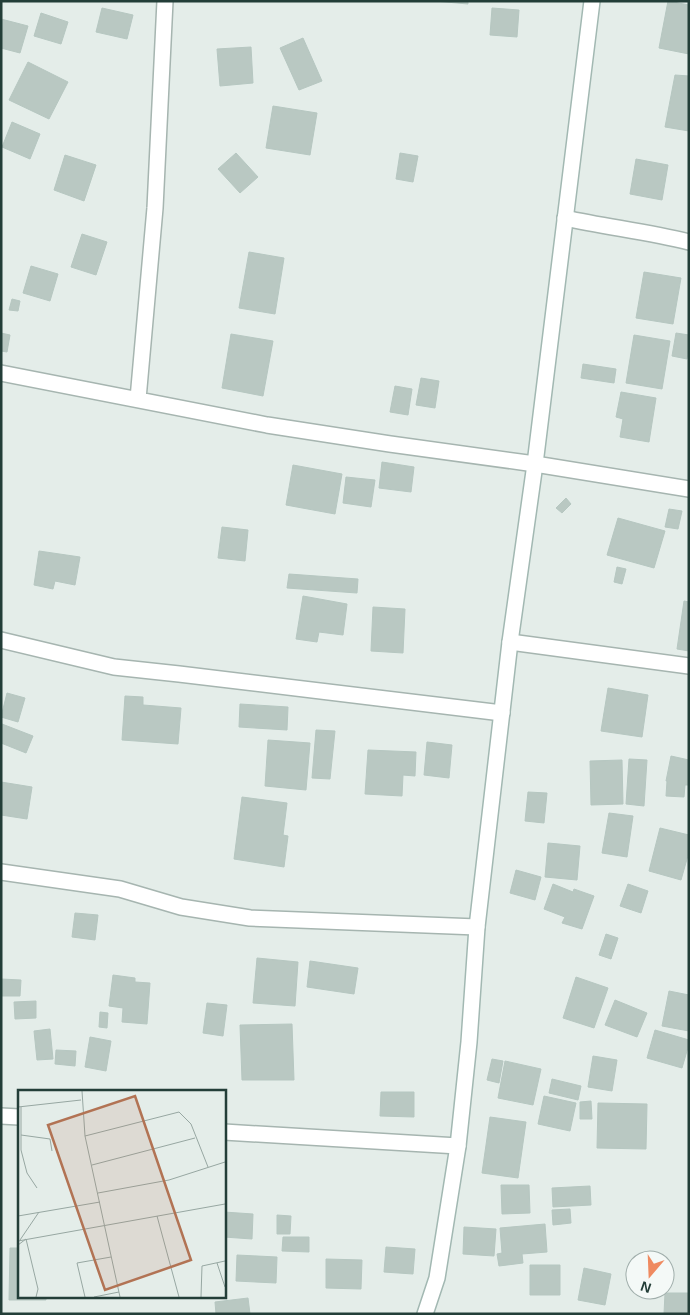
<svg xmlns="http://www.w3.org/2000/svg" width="690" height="1315" viewBox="0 0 690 1315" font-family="Helvetica,sans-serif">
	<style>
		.building { fill: #b9c8c2; stroke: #b6c7c1 }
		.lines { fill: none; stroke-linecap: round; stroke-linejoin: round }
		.minor-casing { stroke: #a6b5b0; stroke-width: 18 }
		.secondary-casing { stroke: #a2b8b2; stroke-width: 18 }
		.minor { stroke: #fff; stroke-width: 15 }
		.secondary { stroke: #fff; stroke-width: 15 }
		.inset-road { fill: none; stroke: #97a7a2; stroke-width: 1 }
		.view { fill: #b27354; fill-opacity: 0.15; stroke: #b27354; stroke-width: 2.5 }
		.inset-edge { fill: none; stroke: #233e38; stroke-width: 2.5 }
	</style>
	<rect width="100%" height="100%" fill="#e4ede9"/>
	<!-- building -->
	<path class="building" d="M435,1h33v3z
		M668,1l21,4v49l-30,-6z
		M102,8l31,7 -6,24 -31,-7z
		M492,8l27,2 -2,27 -27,-2z
		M41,13l27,9 -7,22 -27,-8z
		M1,19l27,7 -8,27 -19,-5z
		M303,38l19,43 -23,9 -19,-42z
		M251,47l2,36 -33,3 -3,-37z
		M28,62l40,20 -19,37 -40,-19z
		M675,75l14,1v55l-24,-4z
		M273,106l44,7 -7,42 -44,-7z
		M12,122l28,12 -10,25 -28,-12z
		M236,153l22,24 -18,16 -22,-24z
		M400,153l18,3 -5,26 -17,-3z
		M65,155l31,10 -12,36 -30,-11z
		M636,159l32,6 -6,35 -32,-6z
		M82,234l25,8 -11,33 -25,-8z
		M249,252l35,6 -9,56 -36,-6z
		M31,266l27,8 -8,27 -27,-8z
		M644,272l37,6 -8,46 -37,-6z
		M12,299l8,2 -2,10 -9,-1z
		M1,333l9,2 -3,17 -6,-1z
		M676,333l13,2v13l-2,11 -15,-3z
		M231,334l42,7 -10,55 -41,-8z
		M634,335l36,6 -8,48 -36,-6z
		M583,364l33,5 -2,14 -33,-5z
		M421,378l18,3 -4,27 -19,-3z
		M395,386l17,3 -4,26 -18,-3z
		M621,392l35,6 -7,44 -29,-5 3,-18 -7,-2z
		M382,462l32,5 -3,25 -32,-4z
		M293,465l49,9 -7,40 -49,-9z
		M346,477l29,3 -4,27 -28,-4z
		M566,498l5,6 -9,9 -6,-5z
		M669,509l13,2 -4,18 -13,-2z
		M618,518l47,13 -11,37 -47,-13z
		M222,527l26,3 -3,31 -27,-3z
		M39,551l41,6 -5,28 -20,-4 -2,8 -19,-4z
		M617,567l9,2 -4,15 -8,-2z
		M289,574l69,5 -1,14 -70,-5z
		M303,596l44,8 -4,31 -24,-3 -2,10 -21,-3z
		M684,601l5,1v49l-12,-2z
		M373,607l32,2 -2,44 -32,-2z
		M608,688l40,7 -6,42 -41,-6z
		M7,693l18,5 -7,24 -17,-5z
		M125,696l18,1v8l38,3 -3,36 -56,-4z
		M240,704l48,3 -1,23 -48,-3z
		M2,724l31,12 -7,17 -25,-10z
		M316,730l19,1 -5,48 -18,-1z
		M268,740l42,3 -4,47 -41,-4z
		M427,742l25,3 -3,33 -25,-3z
		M368,750l48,2 -1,24 -12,-1 -1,21 -37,-2z
		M671,756l18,4v25h-4l-1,12 -18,-1 1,-15h-1z
		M629,759l18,1 -3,46 -18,-2z
		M622,760l1,44 -32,1 -1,-44z
		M1,782l31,5 -5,32 -26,-4z
		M528,792l19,1 -3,30 -19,-2z
		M242,797l45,6 -4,32 5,1 -4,31 -50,-8z
		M609,813l24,3 -6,41 -25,-4z
		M660,828l29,7v17l-8,28 -32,-9z
		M548,843l32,3 -3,34 -32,-3z
		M516,870l25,7 -6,23 -25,-7z
		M553,884l20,8 1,-3 20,7 -12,33 -20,-6 3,-6 -21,-8z
		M628,884l20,7 -7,22 -21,-7z
		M75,913l23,2 -3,25 -23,-3z
		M606,934l12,4 -7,21 -12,-4z
		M257,958l41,4 -3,44 -42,-3z
		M310,961l48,7 -4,26 -47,-7z
		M113,975l22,3v4l15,1 -3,41 -25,-2 1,-14 -14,-2z
		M576,977l32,11 -14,40 -31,-10z
		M1,979l20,1 -1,16h-19z
		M669,991l20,4v36l-27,-5z
		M615,1000l32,13 -10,24 -32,-12z
		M36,1001v17l-21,1 -1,-17z
		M207,1003l20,2 -4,31 -20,-3z
		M100,1012l8,1 -1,15 -8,-1z
		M292,1024l2,56h-52l-2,-55z
		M50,1029l3,30 -16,1 -3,-29z
		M655,1030l34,10v4l-7,24 -35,-10z
		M90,1037l21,4 -5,30 -21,-4z
		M56,1050l20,1 -1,15 -20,-2z
		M593,1056l24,4 -5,31 -24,-4z
		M492,1059l11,2 -4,22 -12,-3z
		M505,1061l36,8 -8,36 -35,-7z
		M552,1079l29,7 -3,14 -29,-7z
		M381,1092h33v25l-34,-1z
		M544,1096l32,7 -6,28 -32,-7z
		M591,1101l1,18h-12v-17z
		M598,1103l49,1 -1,45 -49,-1z
		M490,1117l36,5 -8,56 -36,-5z
		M501,1185h28l1,28 -28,1z
		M590,1186l1,19 -38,2 -1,-19z
		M570,1209l1,14 -18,2 -1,-15z
		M224,1212l29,2 -1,25 -28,-2z
		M277,1215l14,1 -1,18h-13z
		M545,1224l2,28 -25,2 1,9 -24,3 -2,-12 5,-1 -2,-25z
		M464,1227l32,2 -2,27 -31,-2z
		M283,1237h26v15l-27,-1z
		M386,1247l29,2 -2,25 -29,-2z
		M10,1248h9v48h27v4h-37z
		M237,1255l40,2 -1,26 -40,-2z
		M326,1259l36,1 -1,29 -35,-1z
		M530,1265h30v30h-30z
		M584,1268l27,6 -6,31 -27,-5z
		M665,1293h24v21h-25z
		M248,1298l2,16h-34l-1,-12z"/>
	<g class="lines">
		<defs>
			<path id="minor" d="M565,218c41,9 83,14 124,24
				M1,373l266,52 123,19 145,20 154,25
				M138,399l17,-191 10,-207
				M1,640l113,27 65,7 323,39
				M510,642l179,24
				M1,872l119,17 61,18 69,11 227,9
				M1,1116l18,1
				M224,1132l234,14"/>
			<path id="secondary" d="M425,1314l12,-36 21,-132 11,-104 8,-115 33,-285 25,-178 57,-463"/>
		</defs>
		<!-- minor casing -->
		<use href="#minor" class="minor-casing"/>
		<!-- secondary casing -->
		<use href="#secondary" class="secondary-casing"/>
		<!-- minor -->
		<use href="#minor" class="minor"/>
		<!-- secondary -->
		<use href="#secondary" class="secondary"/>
	</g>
	<!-- overview -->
	<g transform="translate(18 1090)">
		<rect width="208" height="208" fill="#e4ede9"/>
		<path class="inset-road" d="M64,1l3,45 35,161M0,17l63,-7M3,17v43l6,23 10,15M3,45l29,4 2,12M67,46l94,-24 12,12 17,43M74,75l103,-27M80,103l71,-13 56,-18M0,126l82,-14M139,126l22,81M2,150l19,-28M0,151l207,-37M0,155l8,-6 12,50 -2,8M199,173l8,24M67,207l-8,-34 34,-6M76,207l25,-5M183,207l1,-31 23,-5"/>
		<path class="view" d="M117,6l56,164 -86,30 -57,-165z"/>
		<rect width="208" height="208" class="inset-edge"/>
	</g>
	<!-- border -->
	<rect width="690" height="1315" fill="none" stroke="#233e38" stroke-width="5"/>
	<!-- north arrow -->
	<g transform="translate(650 1275) rotate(199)"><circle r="24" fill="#f4f9f7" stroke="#a0aeab"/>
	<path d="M0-4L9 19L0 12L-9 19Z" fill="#ef8a60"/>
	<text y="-8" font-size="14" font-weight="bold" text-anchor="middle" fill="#233e38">N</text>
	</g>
</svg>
